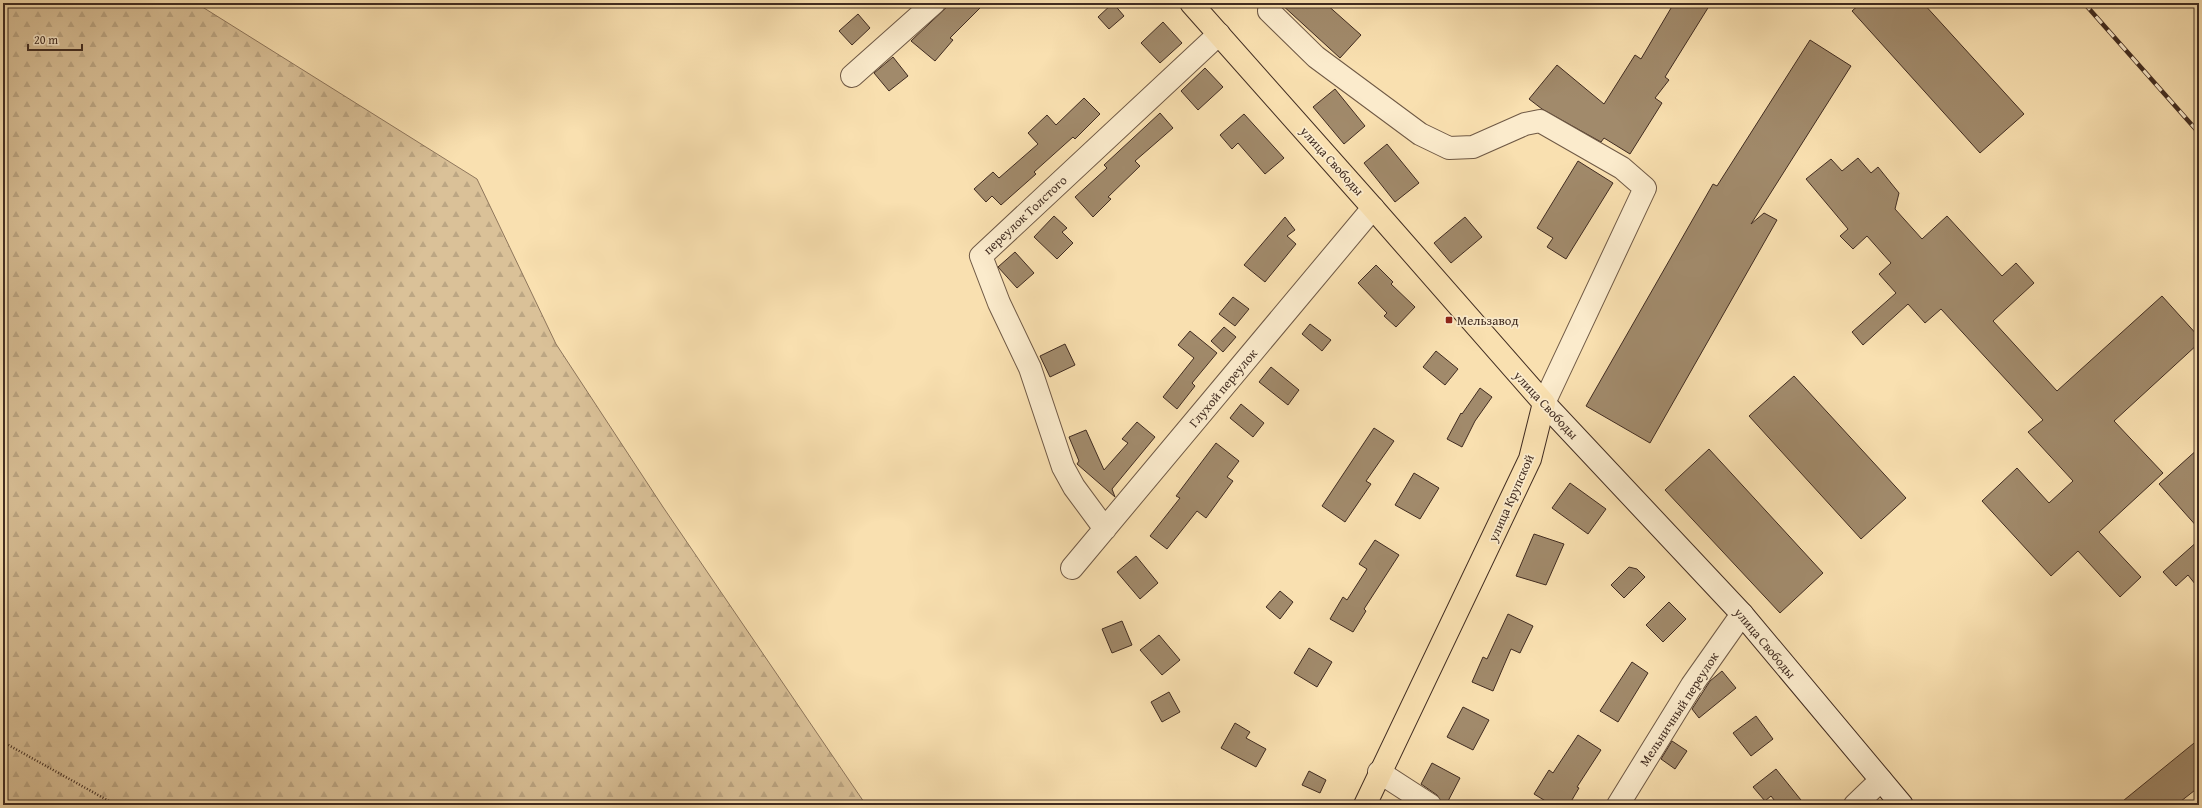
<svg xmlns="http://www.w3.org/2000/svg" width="2202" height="808" viewBox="0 0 2202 808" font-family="'Gentium Book Plus',serif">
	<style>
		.forest { fill: url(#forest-firs); stroke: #8e765c }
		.building { fill: #a18a6b; stroke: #412c21 }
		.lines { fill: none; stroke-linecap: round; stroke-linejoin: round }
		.street-casing { stroke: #6f5945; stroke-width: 24 }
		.secondary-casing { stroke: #412c21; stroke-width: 24 }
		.primary-casing { stroke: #412c21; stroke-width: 24 }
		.path { stroke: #412c21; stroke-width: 2.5; stroke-dasharray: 1 2; stroke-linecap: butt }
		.street { stroke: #fbebcc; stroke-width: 22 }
		.secondary { stroke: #fbebcc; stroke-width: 22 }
		.primary { stroke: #f9e0b0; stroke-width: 22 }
		.rail-casing { stroke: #412c21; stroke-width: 4.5 }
		.rail { stroke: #fbebcc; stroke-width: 3; stroke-dasharray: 9; stroke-linecap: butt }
		.poi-dot { fill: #8f2418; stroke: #fbebcc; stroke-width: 1.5 }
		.labels { text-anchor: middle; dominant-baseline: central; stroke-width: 3.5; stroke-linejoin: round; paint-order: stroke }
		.street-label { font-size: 13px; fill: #412c21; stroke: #fbebcc }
		.poi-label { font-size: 13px; fill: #412c21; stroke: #fbebcc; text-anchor: start }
	</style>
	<defs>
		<pattern id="forest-firs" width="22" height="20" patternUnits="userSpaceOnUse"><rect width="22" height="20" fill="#dac198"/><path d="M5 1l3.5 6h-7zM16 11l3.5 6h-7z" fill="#bca683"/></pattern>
	</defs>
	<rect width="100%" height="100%" fill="#f9e0b0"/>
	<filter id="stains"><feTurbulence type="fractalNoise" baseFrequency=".005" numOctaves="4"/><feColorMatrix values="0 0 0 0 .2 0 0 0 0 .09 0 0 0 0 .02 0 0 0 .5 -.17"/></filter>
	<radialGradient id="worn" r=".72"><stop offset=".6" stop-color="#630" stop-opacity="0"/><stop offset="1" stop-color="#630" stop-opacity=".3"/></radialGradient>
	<!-- forest -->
	<path class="forest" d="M3,3h193l281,176 79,165 107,163 203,298h-863z"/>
	<!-- building -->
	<path class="building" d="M951,3h34l-35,35 3,2 -18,21 -24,-20z
		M1113,3l11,13 -15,13 -11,-12z
		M1280,3h45l36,32 -21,23z
		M1674,3h37l-46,74 4,3 -14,18 7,5 -32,51 -26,-16 -3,4 -59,-33 -13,-10 28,-34 47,39 31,-49 6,4z
		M1861,3h62l101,111 -44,39 -128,-142z
		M858,14l12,14 -18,17 -13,-14z
		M1163,22l19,21 -22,20 -19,-20z
		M1810,40l41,26 -100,158 13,-11 13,7 -127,223 -64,-37 127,-222 4,2z
		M893,57l15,19 -19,15 -15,-18z
		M1205,68l18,19 -25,23 -17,-19z
		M1335,89l30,37 -21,18 -31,-37z
		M1084,98l16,16 -25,25 -2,-2 -39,35 2,2 -35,31 -9,-9 -6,6 -12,-13 19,-17 6,6 39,-34 -10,-11 19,-18 9,10z
		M1160,113l13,15 -38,33 5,5 -32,31 3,2 -18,18 -18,-20 32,-29 -3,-3z
		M1244,114l40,44 -19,16 -27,-31 -6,6 -12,-14z
		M1387,144l32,39 -24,19 -31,-39z
		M1858,158l13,15 7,-6 21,26 -4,16 27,30 25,-23 55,60 14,-13 18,20 -41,38 64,70 105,-95 37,41v6l-85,78 49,52 -64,59 42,45 -21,20 -42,-46 -27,25 -69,-75 35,-33 32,35 24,-22 -45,-49 15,-12 -102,-111 -16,14 -17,-19 -45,41 -11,-13 44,-39 -17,-19 12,-11 -24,-27 -14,13 -13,-13 8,-7 -42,-50 25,-20 11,12z
		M1578,161l35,22 -47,76 -19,-12 6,-9 -16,-10z
		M1054,216l13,12 -5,4 11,11 -16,16 -23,-22z
		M1285,217l10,13 -8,6 9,8 -31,38 -21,-17z
		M1465,217l17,20 -31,26 -17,-20z
		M1015,252l19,21 -17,15 -19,-21z
		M1376,265l17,17 -2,2 24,23 -19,20 -12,-11 3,-3 -29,-30z
		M1233,297l16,12 -14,17 -16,-12z
		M1310,324l21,16 -9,11 -20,-17z
		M1224,327l12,10 -13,15 -12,-11z
		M1190,331l27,22 -25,30 3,3 -18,23 -14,-12 31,-39 -16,-13z
		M1065,344l10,21 -25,12 -10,-21z
		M1436,351l22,18 -13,16 -22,-18z
		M1271,367l28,23 -11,15 -29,-23z
		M1794,376l112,122 -45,41 -112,-123z
		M1480,388l12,9 -17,24 -13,26 -15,-8 14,-26 1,1z
		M1241,404l23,19 -11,14 -23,-19z
		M1137,422l18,15 -43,52 3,8 -38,-33 2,-3 -10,-24 17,-7 18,40 24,-27 -6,-4z
		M1374,428l20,13 -28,40 5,3 -26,38 -23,-16z
		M1216,443l23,18 -12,16 6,4 -27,37 -9,-7 -30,38 -17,-13 30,-38 -4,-2z
		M2199,448v81l-40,-45z
		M1709,449l114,124 -43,40 -115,-123z
		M1414,473l25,15 -19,31 -25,-14z
		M1570,483l36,26 -18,25 -36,-26z
		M1534,534l30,10 -18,41 -30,-9z
		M1375,540l24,15 -35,54 2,2 -13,21 -23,-13 13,-22 4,3 20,-31 -8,-5z
		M2199,540v49l-11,-14 -12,11 -13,-14z
		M1136,556l22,27 -18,16 -23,-27z
		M1629,567l8,2 8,8 -21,21 -13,-13z
		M1280,591l13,11 -13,17 -14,-12z
		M1669,602l17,17 -23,23 -17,-17z
		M1508,614l25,12 -13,27 -9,-4 -18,42 -21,-9 11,-25 4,2z
		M1122,621l10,24 -20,8 -10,-24z
		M1159,635l21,25 -18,15 -22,-25z
		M1309,648l23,14 -15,25 -23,-14z
		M1632,662l16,11 -30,49 -18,-11z
		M1722,671l14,17 -37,30 -7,-9 18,-28z
		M1169,692l11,20 -18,10 -11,-20z
		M1463,707l26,13 -16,30 -26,-13z
		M1756,716l17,23 -22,17 -18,-23z
		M1235,723l15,9 -4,6 20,11 -10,18 -35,-19z
		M1578,735l23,15 -24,37 2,1 -10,17h-17l-18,-11 15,-24 4,3z
		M2199,739v48l-23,18h-58z
		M1672,741l15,10 -12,18 -14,-10z
		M1432,763l28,15 -14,27h-4l-5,-10 -16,-11z
		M1776,769l29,36h-27l-7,-9 -6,5 -12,-14z
		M1309,771l17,9 -6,13 -18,-8z"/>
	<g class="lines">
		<defs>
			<path id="street" d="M1269,11l47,46 104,77 29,14 24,-1 52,-23 15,-3 82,47 23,20 -101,215
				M852,76l82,-73
				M1105,529l-31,-42 -11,-20 -33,-99 -31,-65 -18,-47 238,-222
				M1072,568l301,-360
				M1379,772l51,33
				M1618,805l74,-120 50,-71
				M1855,805l26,-25"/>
			<path id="secondary" d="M1544,403l198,211 160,191"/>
			<path id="primary" d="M1191,3l182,205 171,195 -14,56 -165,346"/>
		</defs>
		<!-- street casing -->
		<use href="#street" class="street-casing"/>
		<!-- secondary casing -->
		<use href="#secondary" class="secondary-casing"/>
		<!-- primary casing -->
		<use href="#primary" class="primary-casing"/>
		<!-- path -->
		<path class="path" d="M3,742l113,63"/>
		<!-- street -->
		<use href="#street" class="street"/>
		<!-- secondary -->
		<use href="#secondary" class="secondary"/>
		<!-- primary -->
		<use href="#primary" class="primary"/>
		<defs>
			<path id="rail" d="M2084,3l115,130"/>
		</defs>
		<!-- rail casing -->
		<use href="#rail" class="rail-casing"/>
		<!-- rail -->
		<use href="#rail" class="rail"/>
	</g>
	<!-- markers -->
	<rect class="poi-dot" x="1445" y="316" width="8" height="8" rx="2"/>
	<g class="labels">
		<!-- street labels -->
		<g class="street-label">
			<text transform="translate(1332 161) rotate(48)">улица Свободы</text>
			<text transform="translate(1025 215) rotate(-43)">переулок Толстого</text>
			<text transform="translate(1223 388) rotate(-50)">Глухой переулок</text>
			<text transform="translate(1546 405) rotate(47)">улица Свободы</text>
			<text transform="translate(1511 498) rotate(-66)">улица Крупской</text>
			<text transform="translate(1765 643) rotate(50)">улица Свободы</text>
			<text transform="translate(1679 709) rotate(-57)">Мельничный переулок</text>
		</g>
		<!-- poi labels -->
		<g class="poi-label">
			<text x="1457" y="320">Мельзавод</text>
		</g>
	</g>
	<!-- margin -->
	<rect width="2202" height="808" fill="none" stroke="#f9e0b0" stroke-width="16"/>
	<rect x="4" y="4" width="2194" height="800" fill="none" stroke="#412c21" stroke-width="2"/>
	<rect x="8" y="8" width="2186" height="792" fill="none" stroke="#412c21"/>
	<!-- scale -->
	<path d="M28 44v6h54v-6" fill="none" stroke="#412c21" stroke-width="2"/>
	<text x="34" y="44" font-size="12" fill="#412c21" stroke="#fbebcc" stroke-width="3" paint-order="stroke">20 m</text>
	<rect width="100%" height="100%" filter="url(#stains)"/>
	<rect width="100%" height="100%" fill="url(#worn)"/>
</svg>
